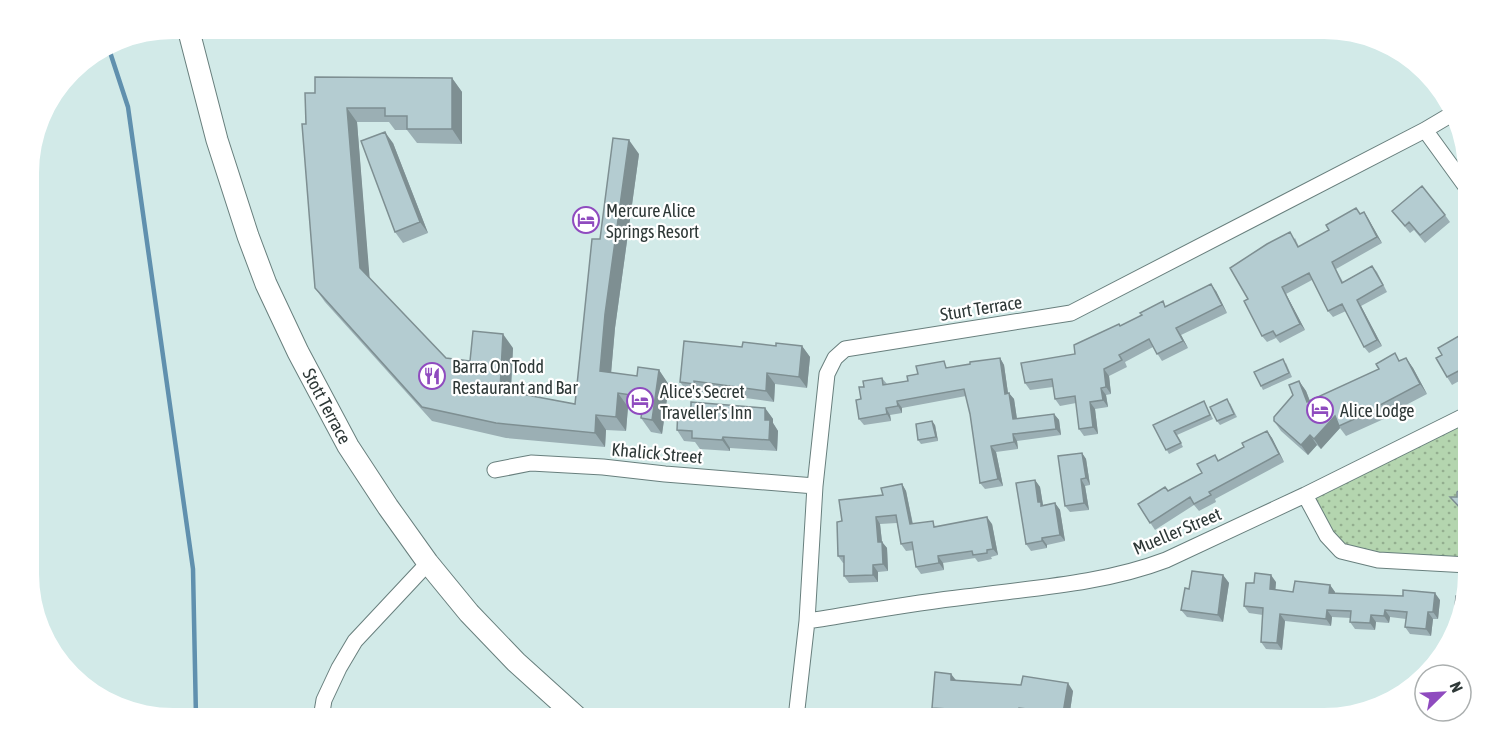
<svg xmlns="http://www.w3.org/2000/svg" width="1497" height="747" viewBox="0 0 1497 747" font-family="'Asap Condensed',sans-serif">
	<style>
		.green { fill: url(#green-dots) }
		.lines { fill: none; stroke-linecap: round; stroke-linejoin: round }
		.stream { stroke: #6090ae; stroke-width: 4.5 }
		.minor-casing { stroke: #687f7d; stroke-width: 17 }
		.secondary-casing { stroke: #687f7d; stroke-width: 23 }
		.minor { stroke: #fff; stroke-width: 15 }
		.secondary { stroke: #fff; stroke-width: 21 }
		.wall { fill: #9bafb4 }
		.shaded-wall { fill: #7e8f92 }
		.building { fill: #b4ccd1; stroke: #7e8f92; stroke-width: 1.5 }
		.labels { text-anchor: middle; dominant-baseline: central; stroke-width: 4.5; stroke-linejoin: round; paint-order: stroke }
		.poi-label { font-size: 18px; fill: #2e3837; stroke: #fff; text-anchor: start }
		.street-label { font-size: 18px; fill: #2e3837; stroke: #fff }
	</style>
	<defs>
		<pattern id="green-dots" width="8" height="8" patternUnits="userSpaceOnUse" patternTransform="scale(1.5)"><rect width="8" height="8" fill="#b4d5af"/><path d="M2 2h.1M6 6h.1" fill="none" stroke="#93ae8f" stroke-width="1.8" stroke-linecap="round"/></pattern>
	</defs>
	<rect width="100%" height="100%" fill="#d2eae8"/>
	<!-- green -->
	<path class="green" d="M1468,414v151l-127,-14 -36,-56z"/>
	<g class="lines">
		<!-- stream -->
		<path class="stream" d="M108,46l20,61 65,462 3,149"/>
		<defs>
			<path id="minor" d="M1425,130l42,58
				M495,470l36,-7 72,4 62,7 150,12
				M1305,495l22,41 14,15 37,9 90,5
				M807,621c52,-8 105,-18 158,-24 67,-9 138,-13 201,-37l139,-65 163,-81
				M321,718l3,-18 15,-32 16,-27 73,-78
				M796,718l11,-97 8,-135 12,-112 8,-16 10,-9 226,-36 354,-183 27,-16"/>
			<path id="secondary" d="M188,28l29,112 31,96 18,48 32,68 50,94 40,61 40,56 41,50 47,49 62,56"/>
		</defs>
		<!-- minor casing -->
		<use href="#minor" class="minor-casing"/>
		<!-- secondary casing -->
		<use href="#secondary" class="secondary-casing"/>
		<!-- minor -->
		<use href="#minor" class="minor"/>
		<!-- secondary -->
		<use href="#secondary" class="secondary"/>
	</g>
	<!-- wall -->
	<path class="wall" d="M452,78l10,14v52l-45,-1 -10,-13h-12l-6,-8h-32l12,156 77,80 24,3 43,-13 -2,44 64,12 25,-165 39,-85 -24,174 -4,45 26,3 22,-6 10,15 -7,49 -11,-2 -10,-14 1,-9 -14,-2 -2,24 -20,-1 -1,17 -99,-9 -74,-17 -107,-119 -10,-14 -9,-164 9,-31z
		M393,143l35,90 -25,10 -8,-11z
		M1392,211l53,4 5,7 -25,21 -11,-13 -4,3z
		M1364,212l18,31 -46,26 7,13 29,-16 5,6 10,20 -26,14 21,40 -13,7 -5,-6 -18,-36 -13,6 -5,-6 -16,-31 -26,14 19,36 -25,13 -4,-5 -9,4 -5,-6 -14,-37 47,-61 4,9z
		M1216,291l11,22 -46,22 7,13 -26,13 -9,-14 -28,15 2,5 -18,9 2,18 -5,1 2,12 -13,2 3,25 -14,2 -5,-7 -3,-26 -16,3 -5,-7 -2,-12 -23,3 -5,-7 50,-29 45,-28 46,-20z
		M1464,333l4,6v37l-16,9 -5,-8 -5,-22z
		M776,346h26l8,11 -3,31 -32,-4 -1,18 -72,-10v3l-14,-2 -8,-11 62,-35z
		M1000,358l4,7 4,28 6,6 3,20 37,-5 5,6 2,15 -44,6 1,8 -22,3 7,34 -18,3 -5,-6 -10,-69 -4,-18 -64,12v5l-12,2 1,6 -27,4 -5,-6 2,-20 21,-21 5,6 21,-3 41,-13z
		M1406,358l7,10 14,26 -42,22 1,2 -40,18 -6,-8 -19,21 -4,-4 -9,10 -27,-24 -7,-10 19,-26 6,-14 7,10 4,10z
		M1286,363l6,14 -29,13 -2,-4z
		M1204,401l9,18 -36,16 6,12 -14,7 -16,-29z
		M1230,403l7,14 -17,8 -3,-4z
		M765,408l8,11v4l5,8 -1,20 -47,-3v3l-30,-2 -5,-7 -11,-1 -7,-11 14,-21z
		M935,425l3,16 -17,3 -3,-4z
		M1267,431l5,7 12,24 -69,37 1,3 -17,9 -5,-6 -39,25 -17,-26 30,-13 34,-18 17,-13 25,-13z
		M1082,453l4,6 4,26 -5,1 4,24 -19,2 -5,-6z
		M1035,480l5,7 3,18 12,-2 5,7 5,31 -18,4v3l-16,3 -5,-7z
		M902,484l4,7 7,33 24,2 55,-2 6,31 -7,2 1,2 -14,3 -3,-4 -32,5 1,7 -23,4 -5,-7 -2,-17 -8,1 -5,-7 -4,-21 -17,1 2,18 5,6 1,23 -10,1v10l-29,1 -5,-7v-13h-1l-5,-7 4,-35z
		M1468,485v34l-18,-22h7z
		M1223,575l6,8 -6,39 -36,-5 -6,-7z
		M1276,582l-1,8 18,2 37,-7 5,7 -1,1 106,7 -2,19h-5l-2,17 -21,-2 -5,-7 1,-8 -16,-2 -1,6 -13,-1 -1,8 -20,-1 -5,-7 1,-4 -19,-1 -1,9 -46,-5 -3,29 -16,-1 -5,-7 2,-27 -14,-2 -5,-7 10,-23z
		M951,674l5,6 117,11 -4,27h-25l-19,-2v2h-73l-1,-1 -13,-1 -6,-8z"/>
	<!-- shaded-wall -->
	<path class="shaded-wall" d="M452,78l10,14v52l-10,-15z
		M347,108l10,14 13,160 -10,-14z
		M385,132l8,11 35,90 -8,-11z
		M629,140l10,14 -24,174 -5,57 -10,-14 5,-57z
		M1364,212l4,6 14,25 -5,-6z
		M1211,284l5,7 11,22 -5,-8z
		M1282,287l4,7 19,36 -5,-6z
		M1357,300l4,6 21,40 -5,-6z
		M1176,328l5,7 7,13 -5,-7z
		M503,334l10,14 -3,57 -10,-15z
		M802,346l8,11 -3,31 -8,-11z
		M1000,358l4,7 5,35 -4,-6z
		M1406,358l7,10 14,26 -7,-10z
		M1104,369l5,7 2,18 -5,-7z
		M659,370l10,15 -7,49 -10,-14z
		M767,373l8,11 -1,18 -8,-11z
		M694,381l8,11v3l-8,-11z
		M1299,381l7,10 8,21 -7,-10z
		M1101,388l5,7 2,12 -5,-7z
		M618,393l10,14 -2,24 -10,-14z
		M1009,393l5,6 4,27 -5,-7z
		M897,401l5,7v5l-4,-7z
		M1090,402l5,7 3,25 -5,-7z
		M765,408l8,11v4l5,8 -1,20 -8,-11 -4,-20z
		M886,408l4,7 1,6 -4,-7z
		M1054,414l5,6 2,15 -5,-6z
		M596,415l10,15 -1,17 -10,-14z
		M1335,416l5,12 -19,21 -7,-10z
		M932,421l3,4 3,16 -2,-4z
		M1267,431l5,7 12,24 -5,-8z
		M1013,434l4,7 1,8 -4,-7z
		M1310,435l7,10 -9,10 -7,-10z
		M723,437l7,11v3l-8,-11z
		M991,446l5,6 7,34 -5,-7z
		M1082,453l4,6 4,26 -4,-7z
		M1081,479l4,7 4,24 -5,-7z
		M1035,480l5,7 3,18 2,4 -7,-7z
		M902,484l4,7 8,40 -4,-7z
		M1055,503l5,7 5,31 -5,-6z
		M876,517l4,7 2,18 5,6 1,23 -5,-7 -5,-22z
		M987,517l5,7 6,31 -5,-6z
		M1042,538l5,7v3l-5,-7z
		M938,556l5,7 1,7 -5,-7z
		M873,565l5,7v10l-5,-7z
		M1223,575l6,8 -6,39 -5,-7z
		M1271,575l5,7 -1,14 -5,-7z
		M1330,585l5,7 -1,8 -5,-7z
		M1435,593l5,7 -2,19 -5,-7z
		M1327,610l5,7 -1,9 -5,-7z
		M1385,610l5,7 -1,6 -5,-7z
		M1428,612l5,7 -2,17 -5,-7z
		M1280,614l5,7 -3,29 -5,-7z
		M1371,615l5,7 -1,8 -5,-7z
		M951,674l6,8 -6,-2z
		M1068,683l5,8 -4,27h-2l-4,-5z
		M1019,708l6,8v2h-7z"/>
	<!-- building -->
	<path class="building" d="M315,77l137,1v51h-45v-13h-22v-8h-38l13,160 86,90 24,3 3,-30 30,3 -3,56 75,14 17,-165h8l13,-101 16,2 -24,174 -5,57 37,5 1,-9 21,3 -7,50 -11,-2 3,-21 -26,-4 -2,24 -20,-2 -1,18 -99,-10 -74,-16 -107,-119 -13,-164h4l-1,-31h10z
		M385,132l35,90 -25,10 -34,-91z
		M1422,186l23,29 -25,20 -11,-13 -4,4 -13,-15z
		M1356,208l4,6 4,-2 13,25 -45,25 10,21 30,-17 11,19 -26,15 20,40 -13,7 -22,-43 -14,7 -19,-38 -27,14 18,37 -24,12 -3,-5 -11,5 -18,-35 4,-2 -18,-31 37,-24 23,-12 8,15 31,-17 -3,-5z
		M1211,284l11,21 -46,23 7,13 -26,13 -8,-15 -30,16 3,5 -18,9 2,18 -5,1 2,12 -13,2 3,25 -14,2 -4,-33 -20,3 -3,-20 -27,4 -4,-20 54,-9 -1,-9 45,-21 1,2 22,-11 -2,-2 23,-12 2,6z
		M1464,333l4,8v25l-21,11 -11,-19 6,-3 -4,-7z
		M684,341l58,6 1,-5 33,4v-3l26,3 -3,31 -32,-4 -1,18 -72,-10v3l-14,-2z
		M1395,353l4,8 7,-3 14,26 -42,22 1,2 -40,18 -4,-10 -21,23 -4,-4 -9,10 -27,-24v-4l19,-22 -4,-10 10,-4 8,21 72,-33 -3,-5z
		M1000,358l5,36 4,-1 4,26 41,-5 2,15 -43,5 1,8 -23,4 7,33 -18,4 -10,-69 -6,-25 -67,12 1,5 -12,2 1,6 -28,5 -3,-19 5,-1 -2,-12h5l-1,-6 19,-3 1,7 25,-4 -1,-5 11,-2 -2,-8 28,-5 2,7 24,-4v-2z
		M1283,359l6,14 -28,13 -7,-14z
		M1227,399l7,15 -17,7 -7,-14z
		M1204,401l6,14 -36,16 7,12 -15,7 -13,-25z
		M691,402l74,6v12h5l-1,20 -46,-3 -1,3 -30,-2v-7l-15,-1 1,-22 13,1z
		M932,421l4,16 -18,3 -2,-16z
		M1267,431l12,23 -70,38 2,3 -17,9 -4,-7 -40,26 -12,-19 27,-17 3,4 34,-18 -5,-9 18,-9 3,6 26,-14 -2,-4z
		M1082,453l4,25 -5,1 3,24 -19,3 -7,-50z
		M1035,480l3,22h3v4l14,-3 5,32 -18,3v3l-16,3 -10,-61z
		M902,484l8,40 23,-3 1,6 53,-10 6,32 -6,1v3l-14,2 -1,-4 -34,5 1,7 -23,4 -4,-25 -11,2 -5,-29 -20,2 2,25h4l1,22 -10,1v10l-29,1v-20h-6l-1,-34 5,-1 -3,-21 44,-5 -2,-7z
		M1466,485h2v31l-1,-5h-4l-13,-14h7v-5z
		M1192,571l31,4 -5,40 -37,-5 4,-22 4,1z
		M1255,573l16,2 -1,14 23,3 2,-11 35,4 -1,8 74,3v-6l32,3 -2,19h-5l-2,17 -21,-2 2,-15 -22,-2 -1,6 -13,-1 -1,8 -20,-1 1,-11 -24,-1 -1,9 -46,-5 -3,29 -16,-1 2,-34 -19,-2 2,-23h8z
		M1456,596l7,1 -10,42h-1z
		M935,672l16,2v6l70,5 2,-9 45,7 -5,30 -44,-5 -1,10h-14l-56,-6v-3l-16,-1z"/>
	<!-- icons -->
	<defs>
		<symbol id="hotel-ring" viewBox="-11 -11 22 22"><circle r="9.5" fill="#fff" stroke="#8f4bbf" stroke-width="1.5"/><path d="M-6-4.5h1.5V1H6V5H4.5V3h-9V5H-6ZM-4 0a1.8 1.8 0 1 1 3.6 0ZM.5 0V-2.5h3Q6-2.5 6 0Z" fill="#8f4bbf"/></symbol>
		<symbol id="restaurant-ring" viewBox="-11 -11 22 22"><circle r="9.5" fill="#fff" stroke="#8f4bbf" stroke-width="1.5"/><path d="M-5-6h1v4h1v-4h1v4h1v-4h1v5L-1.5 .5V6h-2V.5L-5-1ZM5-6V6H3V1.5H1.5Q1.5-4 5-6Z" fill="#8f4bbf"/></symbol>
	</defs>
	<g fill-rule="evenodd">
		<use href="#hotel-ring" x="571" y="205" width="30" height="30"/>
		<use href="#restaurant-ring" x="417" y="361" width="30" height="30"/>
		<use href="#hotel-ring" x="625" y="386" width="30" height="30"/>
		<use href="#hotel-ring" x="1305" y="395" width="30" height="30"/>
	</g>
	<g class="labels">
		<!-- poi labels -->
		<g class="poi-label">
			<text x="606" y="210">Mercure Alice<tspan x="606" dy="21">Springs Resort</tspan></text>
			<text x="452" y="366">Barra On Todd<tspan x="452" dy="21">Restaurant and Bar</tspan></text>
			<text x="660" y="391">Alice's Secret<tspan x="660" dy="21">Traveller's Inn</tspan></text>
			<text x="1340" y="410">Alice Lodge</text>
		</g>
		<!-- street labels -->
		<g class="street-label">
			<text transform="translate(981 308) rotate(-9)">Sturt Terrace</text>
			<text transform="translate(327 406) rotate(62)">Stott Terrace</text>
			<text transform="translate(657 453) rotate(5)">Khalick Street</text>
			<text transform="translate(1177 531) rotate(-23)">Mueller Street</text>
		</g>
	</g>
	<!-- crop -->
	<path d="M0 0H1497V747H0ZM173 39H1324A134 134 0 0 1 1458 173V574A134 134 0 0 1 1324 708H173A134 134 0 0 1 39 574V173A134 134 0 0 1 173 39Z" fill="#fff" fill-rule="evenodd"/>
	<!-- north arrow -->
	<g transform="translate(1443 693) rotate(66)"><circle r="28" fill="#ffffff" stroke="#abafaf" stroke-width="1.5"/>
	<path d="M0-4.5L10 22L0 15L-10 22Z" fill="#8f4bbf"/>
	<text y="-9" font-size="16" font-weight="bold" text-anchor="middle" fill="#2e3837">N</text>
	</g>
</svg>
